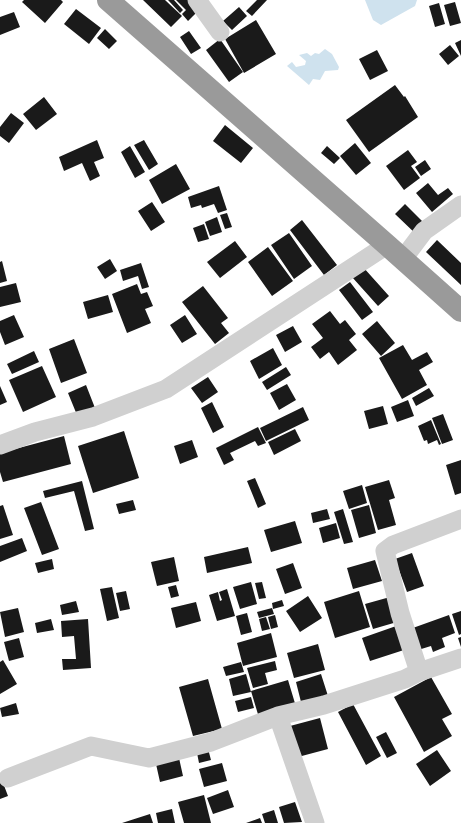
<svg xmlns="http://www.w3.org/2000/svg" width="461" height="823" viewBox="0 0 461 823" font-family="Poppins,sans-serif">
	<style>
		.water { fill: #cfe2ee }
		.building { fill: #1a1a1a }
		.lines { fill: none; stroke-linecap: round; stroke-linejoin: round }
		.minor { stroke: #d0d0d0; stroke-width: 19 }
		.highway { stroke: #9a9a9a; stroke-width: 22 }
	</style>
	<rect width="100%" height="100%" fill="#fff"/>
	<!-- water -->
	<path class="water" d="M365,0h52l-2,6 -34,19 -8,-5z
		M325,49l7,5 7,13 -1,3 -13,1 -5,9 -7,-1 -4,6 -22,-19 5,-4 4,5 9,-2 1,-4 -7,-6 8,-2 4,3 4,-3 4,1z"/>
	<!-- building -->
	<path class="building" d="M24,0h37l2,2 -18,21 -23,-21z
		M143,0h22l17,16 -11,11z
		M168,0h6l9,10 -3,3z
		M176,0h16l9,8 -13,13 -6,-7 4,-4z
		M257,0h10l-15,16 -6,-5z
		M455,2l6,21 -11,3 -6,-21z
		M439,3l6,21 -10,3 -6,-21z
		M239,7l8,9 -15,14 -9,-9z
		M76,9l25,19 -12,16 -25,-20z
		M14,12l6,15 -20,8v-18z
		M256,20l20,34 -32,19 -19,-34z
		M105,29l12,12 -8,8 -12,-11z
		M189,31l12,17 -10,6 -11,-17z
		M220,39l23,33 -14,10 -23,-32z
		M461,40v16l-6,-13z
		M450,45l9,11 -11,9 -9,-11z
		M377,50l11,21 -18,9 -11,-21z
		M395,85l9,12 1,-1 13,21 -49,35 -23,-32z
		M44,97l13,17 -21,16 -13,-16z
		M11,113l13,10 -15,20 -9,-7v-9z
		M225,125l28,23 -12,15 -28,-22z
		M97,140l7,18 -10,4 6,14 -10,5 -8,-18 -18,8 -5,-14z
		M144,140l14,24 -9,6 -15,-25z
		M355,143l16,20 -15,12 -16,-19z
		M130,146l15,26 -10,6 -14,-26z
		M327,146l13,12 -6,6 -13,-11z
		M408,150l9,12 -6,4 9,12 -16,12 -18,-24z
		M425,160l6,9 -10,7 -6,-9z
		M176,164l14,25 -28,15 -13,-24z
		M428,183l10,12 10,-7 5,6 -21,18 -16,-19z
		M219,186l8,24 -9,3 -4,-9 -12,4 -1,-3 -10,3 -3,-11z
		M152,202l13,20 -14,9 -13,-20z
		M405,204l22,22 -9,10 -23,-22z
		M227,213l5,14 -7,2 -5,-14z
		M217,217l5,15 -12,4 -5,-14z
		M302,220l35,45 -13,10 -34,-45z
		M204,224l5,15 -11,3 -5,-14z
		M289,233l23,33 -18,13 -23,-34z
		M437,240l24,23v22l-35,-33z
		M235,241l12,16 -27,21 -13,-16z
		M268,247l25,34 -21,15 -24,-34z
		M110,259l7,12 -12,8 -8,-12z
		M2,261l5,20 -7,2v-21z
		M141,263l8,24 -7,2 -4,-13 -15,5 -3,-11z
		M363,267l26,29 -11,10 -26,-29z
		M350,282l23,30 -11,8 -23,-30z
		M16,283l5,19 -21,5v-20z
		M137,284l4,10 6,-2 6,14 -8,3 6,14 -24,10 -15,-39z
		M203,286l25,32 -7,5 8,10 -14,11 -33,-42z
		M108,295l5,17 -25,7 -5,-17z
		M330,311l10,13 5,-4 11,14 -7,6 8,10 -19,15 -9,-13 -9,7 -9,-12 12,-9 -11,-14z
		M14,315l10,22 -19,8 -5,-13v-11z
		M185,315l12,19 -15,9 -12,-18z
		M377,321l18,22 -14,13 -19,-22z
		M293,326l9,16 -17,10 -9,-17z
		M74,339l13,34 -26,10 -12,-34z
		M403,345l9,15 15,-8 6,10 -14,8 8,15 -25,14 -23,-41z
		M273,348l9,17 -23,14 -9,-18z
		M34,351l5,11 -27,12 -5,-10z
		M42,366l14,31 -33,15 -14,-32z
		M286,367l5,8 -24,15 -5,-8z
		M208,377l10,15 -16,11 -11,-15z
		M287,384l9,16 -17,10 -9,-17z
		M86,385l9,23 -18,7 -9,-22z
		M0,386l7,16 -7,3z
		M429,388l5,8 -18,10 -4,-8z
		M408,400l6,16 -17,6 -6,-15z
		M212,402l12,25 -11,6 -12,-25z
		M383,406l5,18 -19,5 -5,-18z
		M303,407l6,13 -43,21 -6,-13z
		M443,414l10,26 -11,4 -10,-26z
		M431,420l10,24 -2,1 -2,-5 -9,4 -1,-4 -3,1 -6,-15z
		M258,427l8,16 -8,3 -3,-5 -25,12 4,7 -10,5 -8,-17z
		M295,429l6,12 -27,14 -6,-13z
		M124,431l15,47 -46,15 -15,-47z
		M64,436l7,28 -68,18 -3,-10v-19z
		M192,440l6,17 -18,7 -6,-18z
		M461,460v33l-6,2 -9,-30z
		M255,478l11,26 -8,4 -11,-27z
		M389,480l6,18 -6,2 7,25 -18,5 -13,-43z
		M82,481l12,48 -9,2 -11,-40 -29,7 -2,-7z
		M362,485l5,18 -18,6 -6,-18z
		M133,500l3,10 -17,4 -3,-10z
		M41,502l18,47 -17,6 -18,-47z
		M3,505l10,30 -13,4v-33z
		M369,505l7,28 -17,5 -8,-28z
		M327,509l3,10 -17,4 -2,-10z
		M343,509l10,33 -9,2 -10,-32z
		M295,521l7,22 -31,9 -7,-22z
		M336,523l4,15 -17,5 -4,-15z
		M22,538l5,13 -27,11v-16z
		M248,547l4,16 -45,10 -3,-16z
		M412,553l12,33 -17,6 -12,-33z
		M174,557l5,24 -22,5 -6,-24z
		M52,559l2,10 -16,4 -3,-10z
		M375,560l7,21 -29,8 -6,-21z
		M293,563l9,25 -17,6 -9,-25z
		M251,582l6,22 -17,5 -7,-22z
		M262,582l4,16 -7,1 -4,-16z
		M176,585l3,11 -8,2 -3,-11z
		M112,587l7,31 -12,3 -7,-32z
		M227,589l8,27 -18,5 -8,-26 9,-3 2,9 2,-1 -3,-8z
		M126,591l4,18 -10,2 -4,-18z
		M359,591l11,36 -35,11 -11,-36z
		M308,596l14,22 -22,14 -14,-21z
		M390,597l7,25 -24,7 -8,-25z
		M282,600l2,6 -11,3 -1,-6z
		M76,601l3,11 -17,3 -2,-10z
		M196,602l5,19 -25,7 -5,-20z
		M18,608l6,24 -19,5 -5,-25z
		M272,608l2,6 -15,4 -2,-6z
		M461,611v23l-2,1 -7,-21z
		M247,613l5,19 -11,3 -5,-19z
		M275,615l3,12 -7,2 -3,-12z
		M449,615l6,18 -13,5 3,9 -12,5 -2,-6 -13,4 -8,-21z
		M266,617l4,12 -8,2 -3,-12z
		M51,619l3,11 -17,3 -2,-10z
		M88,619l3,49 -28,2 -1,-11h14l-2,-23 -12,1 -1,-16z
		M399,625l8,24 -37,12 -8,-23z
		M271,633l6,24 -34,9 -6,-23z
		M461,637v10l-3,-9z
		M19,638l5,19 -15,4 -5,-19z
		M318,644l7,26 -31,8 -7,-25z
		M3,660l14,24 -17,10v-32z
		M275,661l2,9 -12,3 3,11 -15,4 -6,-20z
		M241,662l3,10 -18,4 -3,-9z
		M246,674l5,18 -18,4 -4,-17z
		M321,674l7,22 -26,10 -6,-24z
		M431,677l21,37 -10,5 10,17 -28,16 -30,-55z
		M208,679l14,50 -29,7 -14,-49z
		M288,680l9,30 -37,11 -9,-30z
		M251,697l3,11 -16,4 -3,-11z
		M16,703l3,11 -17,3 -2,-9z
		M353,704l28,52 -15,9 -28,-53z
		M320,718l8,31 -30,8 -8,-31z
		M386,732l11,21 -10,5 -11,-21z
		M207,745l4,15 -12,3 -3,-15z
		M437,750l14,21 -21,15 -14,-22z
		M179,758l4,18 -23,6 -4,-18z
		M222,763l5,18 -23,6 -5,-18z
		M0,775l8,21 -8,3z
		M228,790l6,17 -21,7 -6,-16z
		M204,795l7,28h-27l-6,-21z
		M295,802l7,20 -18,1 -5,-16z
		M172,809l3,14h-17l-2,-10z
		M274,810l4,13h-13l-3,-9z
		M150,814l3,9h-31z
		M260,818l2,5h-16z"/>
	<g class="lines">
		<!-- minor -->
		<path class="minor" d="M197,0l23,32
			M403,259l21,-28 37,-26
			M0,445l35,-13 58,-15 73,-28 221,-144
			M419,672l42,-14
			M278,716l37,107
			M8,778l83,-32 58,12 62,-16 67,-26 46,-11 81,-26 14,-7 -19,-59 -15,-62 8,-6 68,-26"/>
		<!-- highway -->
		<path class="highway" d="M108,0l279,245 74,66"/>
	</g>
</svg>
